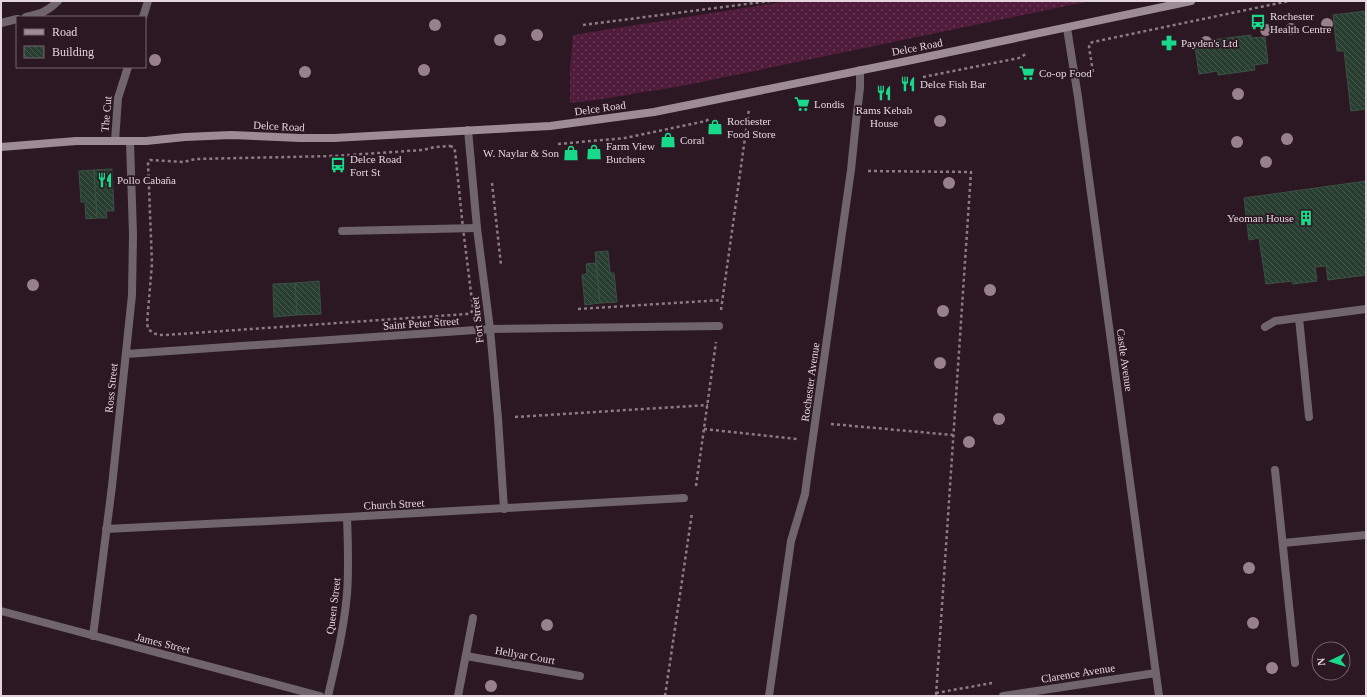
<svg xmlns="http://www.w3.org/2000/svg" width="1367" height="697" viewBox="0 0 1367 697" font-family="'Times New Roman',serif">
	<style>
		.grass { fill: url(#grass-dots) }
		.building { fill: url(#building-back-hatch); stroke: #3b5143 }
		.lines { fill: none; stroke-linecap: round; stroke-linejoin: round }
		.path { stroke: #8c7b84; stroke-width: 2.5; stroke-dasharray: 3 3; stroke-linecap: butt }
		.lane { stroke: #70656a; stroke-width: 8 }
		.street { stroke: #70656a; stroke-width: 8 }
		.secondary { stroke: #9e8c95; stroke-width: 8 }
		.tree { fill: #98818d }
		.labels { text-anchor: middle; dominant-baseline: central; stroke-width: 3.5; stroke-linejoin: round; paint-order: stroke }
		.poi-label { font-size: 11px; fill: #e3d5dc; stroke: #2c1823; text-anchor: start }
		.street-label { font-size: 11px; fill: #e3d5dc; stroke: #2c1823 }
	</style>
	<defs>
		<pattern id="grass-dots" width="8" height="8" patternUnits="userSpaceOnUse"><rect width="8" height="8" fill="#501c3b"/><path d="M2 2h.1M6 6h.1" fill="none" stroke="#693c57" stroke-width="1.8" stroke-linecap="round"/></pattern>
		<pattern id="building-back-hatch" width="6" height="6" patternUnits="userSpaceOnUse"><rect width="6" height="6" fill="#283e31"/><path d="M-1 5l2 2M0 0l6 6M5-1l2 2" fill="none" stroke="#47594e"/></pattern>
	</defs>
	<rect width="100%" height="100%" fill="#2c1823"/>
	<!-- grass -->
	<path class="grass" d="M788,1h302l-403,84 -91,15 -26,3v-32l3,-36z"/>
	<!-- building -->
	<path class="building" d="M1366,11v98l-15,2 -7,-60h-7l-4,-36z
		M1251,35v3l14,-1 3,26 -14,2 1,5 -37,5v-4l-19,3 -4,-27 18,-2 -1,-5z
		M112,169l2,42h-8l1,7h-10l-3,-48z
		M94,170l3,48 -11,1 -1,-17h-4l-2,-31z
		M1366,181v94l-38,5 -2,-14 -11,1 2,14 -24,3 -1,-3 -26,3 -7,-46 -10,2 -5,-42z
		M608,251l2,22h4l3,29 -17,1 -5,-51z
		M596,263l4,40 -15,2 -3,-30 5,-1 -1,-10z
		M319,281l2,33 -24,1 -2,-32z
		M295,283l2,32 -23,2 -1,-33z"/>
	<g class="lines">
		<!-- path -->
		<path class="path" d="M583,25l187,-24
			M1093,72l-4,-25 1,-4 3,-1 196,-41
			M923,77l96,-19 7,-4
			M558,144l67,-6 81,-17 4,-3
			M450,146l3,1 2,4 8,77 10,81 -2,4 -4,1 -302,21c-9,0 -17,-2 -18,-12l5,-59 -4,-102 2,-2 34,2 11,-3 139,-3 89,-6 12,-3z
			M868,171l103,1 -35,524
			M492,183l9,82
			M578,309l144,-9
			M721,310l28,-201
			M515,417l193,-12
			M831,424l122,11
			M704,429l93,10
			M696,486l20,-144
			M936,693l56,-10
			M665,696l27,-183"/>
		<!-- lane -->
		<path class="lane" d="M342,231l135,-3
			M1299,318l10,99
			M1275,470l20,193
			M1283,543l83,-8"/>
		<!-- street -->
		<path class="street" d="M26,17c14,-3 21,-5 32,-16
			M143,17l5,-16
			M1,23l16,-4
			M1067,28l11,69 81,599
			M468,130l9,98 13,101 8,89 6,91
			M115,141l3,-43 10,-31
			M1265,327l10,-6 91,-12
			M126,354l364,-25 229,-3
			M106,529l241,-12 337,-19
			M1,611l319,85
			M93,636l19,-150 20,-191 1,-61 -3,-92
			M466,656l114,20
			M328,696c8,-34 16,-68 19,-102 2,-26 1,-51 0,-77
			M458,696l15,-78
			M769,696l22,-155 14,-47 2,-15 44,-309 5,-49 4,-33v-18
			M1003,696l153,-23"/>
		<!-- secondary -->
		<path class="secondary" d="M1,147l75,-6h70l39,-4 46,-2 69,3h34l216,-12 104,-14 258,-52 279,-59"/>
	</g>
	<!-- trees -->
	<g class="tree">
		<circle cx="1327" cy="24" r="6"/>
		<circle cx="435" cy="25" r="6"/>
		<circle cx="1291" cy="29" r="6"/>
		<circle cx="1266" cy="30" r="6"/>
		<circle cx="537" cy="35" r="6"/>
		<circle cx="500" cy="40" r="6"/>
		<circle cx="1206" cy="42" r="6"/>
		<circle cx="155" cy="60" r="6"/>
		<circle cx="424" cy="70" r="6"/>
		<circle cx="305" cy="72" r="6"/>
		<circle cx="1238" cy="94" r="6"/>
		<circle cx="940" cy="121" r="6"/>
		<circle cx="1287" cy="139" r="6"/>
		<circle cx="1237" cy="142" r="6"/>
		<circle cx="1266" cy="162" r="6"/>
		<circle cx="949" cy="183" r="6"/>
		<circle cx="33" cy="285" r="6"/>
		<circle cx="990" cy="290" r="6"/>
		<circle cx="943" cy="311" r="6"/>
		<circle cx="940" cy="363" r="6"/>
		<circle cx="999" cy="419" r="6"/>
		<circle cx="969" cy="442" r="6"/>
		<circle cx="1249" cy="568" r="6"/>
		<circle cx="1253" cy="623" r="6"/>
		<circle cx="547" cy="625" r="6"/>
		<circle cx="1272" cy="668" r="6"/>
		<circle cx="491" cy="686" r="6"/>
	</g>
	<!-- icons -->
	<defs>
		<symbol id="bus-bare" viewBox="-9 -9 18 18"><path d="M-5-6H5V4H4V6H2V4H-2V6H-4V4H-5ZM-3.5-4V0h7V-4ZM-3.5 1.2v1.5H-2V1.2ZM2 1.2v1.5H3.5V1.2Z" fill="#18d989" stroke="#2c1823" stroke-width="2.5" paint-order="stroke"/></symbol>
		<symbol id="pharmacy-bare" viewBox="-9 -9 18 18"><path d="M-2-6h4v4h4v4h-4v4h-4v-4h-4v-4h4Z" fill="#18d989" stroke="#2c1823" stroke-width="2.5" paint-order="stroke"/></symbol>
		<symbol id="supermarket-bare" viewBox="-9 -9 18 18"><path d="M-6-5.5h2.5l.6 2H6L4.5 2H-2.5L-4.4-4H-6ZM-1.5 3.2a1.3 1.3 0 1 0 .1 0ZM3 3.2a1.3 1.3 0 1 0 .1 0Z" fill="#18d989" stroke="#2c1823" stroke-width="2.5" paint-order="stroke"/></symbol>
		<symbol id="restaurant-bare" viewBox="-9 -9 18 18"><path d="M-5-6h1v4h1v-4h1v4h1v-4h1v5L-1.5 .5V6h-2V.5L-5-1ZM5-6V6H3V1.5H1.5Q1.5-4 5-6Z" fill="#18d989" stroke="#2c1823" stroke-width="2.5" paint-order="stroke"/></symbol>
		<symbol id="shop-bare" viewBox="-9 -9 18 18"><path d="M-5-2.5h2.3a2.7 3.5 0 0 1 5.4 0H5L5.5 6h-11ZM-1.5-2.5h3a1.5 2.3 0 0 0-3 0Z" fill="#18d989" stroke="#2c1823" stroke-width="2.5" paint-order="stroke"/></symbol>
		<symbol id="building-bare" viewBox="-9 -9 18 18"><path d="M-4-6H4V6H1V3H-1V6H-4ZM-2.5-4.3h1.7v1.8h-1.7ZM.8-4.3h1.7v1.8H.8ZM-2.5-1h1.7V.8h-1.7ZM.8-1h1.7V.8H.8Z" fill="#18d989" stroke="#2c1823" stroke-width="2.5" paint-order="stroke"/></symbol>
	</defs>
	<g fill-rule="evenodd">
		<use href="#bus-bare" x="1247" y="11" width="22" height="22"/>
		<use href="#pharmacy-bare" x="1158" y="32" width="22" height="22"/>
		<use href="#supermarket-bare" x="1016" y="62" width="22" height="22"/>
		<use href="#restaurant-bare" x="897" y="73" width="22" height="22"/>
		<use href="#restaurant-bare" x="873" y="82" width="22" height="22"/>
		<use href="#supermarket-bare" x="791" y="93" width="22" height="22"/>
		<use href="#shop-bare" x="704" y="116" width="22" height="22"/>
		<use href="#shop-bare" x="657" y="129" width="22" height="22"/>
		<use href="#shop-bare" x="583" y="141" width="22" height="22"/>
		<use href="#shop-bare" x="560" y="142" width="22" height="22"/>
		<use href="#bus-bare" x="327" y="154" width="22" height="22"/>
		<use href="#restaurant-bare" x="94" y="169" width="22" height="22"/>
		<use href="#building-bare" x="1295" y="207" width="22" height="22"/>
	</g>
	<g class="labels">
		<!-- poi labels -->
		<g class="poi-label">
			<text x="1270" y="16">Rochester<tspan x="1270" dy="13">Health Centre</tspan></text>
			<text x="1181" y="43">Payden's Ltd</text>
			<text x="1039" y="73">Co-op Food</text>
			<text x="920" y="84">Delce Fish Bar</text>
			<text x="814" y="104">Londis</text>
			<text x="884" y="110" text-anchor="middle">Rams Kebab<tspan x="884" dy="13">House</tspan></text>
			<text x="727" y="121">Rochester<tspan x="727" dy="13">Food Store</tspan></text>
			<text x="680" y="140">Coral</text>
			<text x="606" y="146">Farm View<tspan x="606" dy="13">Butchers</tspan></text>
			<text x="559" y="153" text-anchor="end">W. Naylar &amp; Son</text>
			<text x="350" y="159">Delce Road<tspan x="350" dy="13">Fort St</tspan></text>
			<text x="117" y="180">Pollo Cabaña</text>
			<text x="1294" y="218" text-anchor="end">Yeoman House</text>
		</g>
		<!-- street labels -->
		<g class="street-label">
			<text transform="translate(917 47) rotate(-11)">Delce Road</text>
			<text transform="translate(600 108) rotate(-8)">Delce Road</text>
			<text transform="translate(106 114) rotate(-85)">The Cut</text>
			<text transform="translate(279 126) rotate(3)">Delce Road</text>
			<text transform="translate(477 320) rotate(-96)">Fort Street</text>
			<text transform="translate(421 323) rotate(-4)">Saint Peter Street</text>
			<text transform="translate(1125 360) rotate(82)">Castle Avenue</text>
			<text transform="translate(810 382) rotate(-82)">Rochester Avenue</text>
			<text transform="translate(111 388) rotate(-84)">Ross Street</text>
			<text transform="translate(394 504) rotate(-3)">Church Street</text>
			<text transform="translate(333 606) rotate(-83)">Queen Street</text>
			<text transform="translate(163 643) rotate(14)">James Street</text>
			<text transform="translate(525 655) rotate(10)">Hellyar Court</text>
			<text transform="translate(1078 673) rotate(-9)">Clarence Avenue</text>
		</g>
	</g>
	<!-- border -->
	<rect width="1367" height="697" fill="none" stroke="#e3d5dc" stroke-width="4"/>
	<!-- legend -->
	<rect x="16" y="16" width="130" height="52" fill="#2c1823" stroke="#75646d"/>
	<rect x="24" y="29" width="20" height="6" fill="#9e8c95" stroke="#75646d"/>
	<text x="52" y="36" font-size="12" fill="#e3d5dc">Road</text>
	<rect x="24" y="46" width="20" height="12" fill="url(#building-back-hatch)" stroke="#75646d"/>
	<text x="52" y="56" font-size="12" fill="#e3d5dc">Building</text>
	<!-- north arrow -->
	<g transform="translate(1331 661) rotate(266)"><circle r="19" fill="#2c1823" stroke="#75646d"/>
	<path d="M0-3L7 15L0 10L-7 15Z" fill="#18d989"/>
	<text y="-6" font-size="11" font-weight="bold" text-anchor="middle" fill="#e3d5dc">N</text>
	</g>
</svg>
